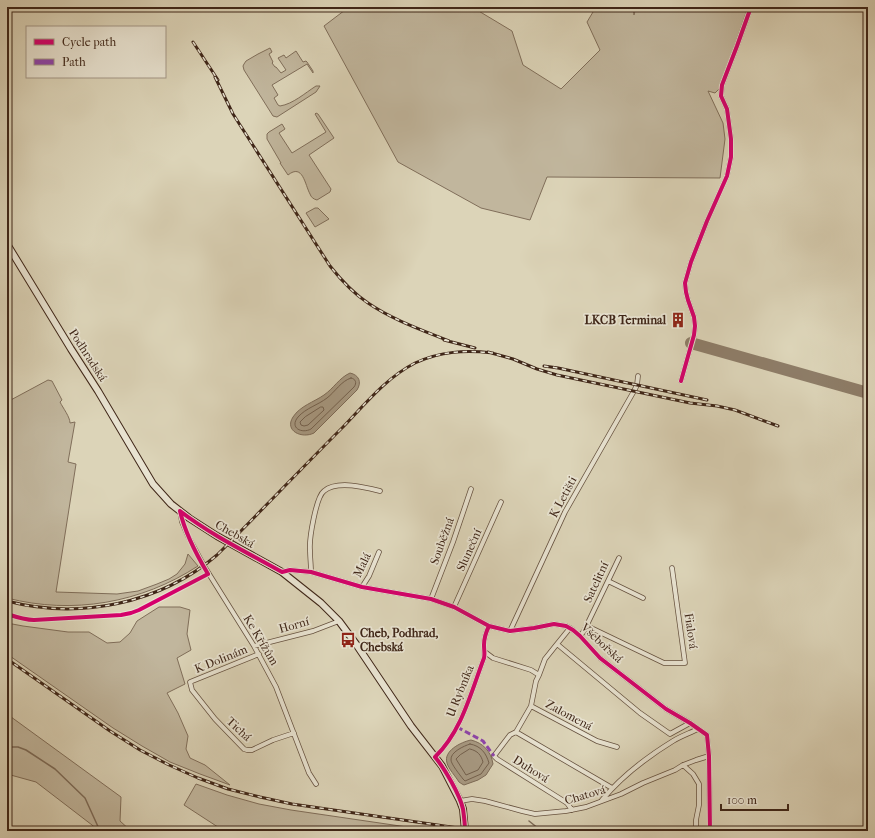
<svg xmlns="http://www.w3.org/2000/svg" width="875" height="838" viewBox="0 0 875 838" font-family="'IM FELL French Canon',serif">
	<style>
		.green { fill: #c1b69d; stroke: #806e5a }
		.water { fill: #a79982; stroke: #7d6b58 }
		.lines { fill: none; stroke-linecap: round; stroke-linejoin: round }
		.shore { stroke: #73604d; stroke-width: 1 }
		.stream { stroke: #7d6b58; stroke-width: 1.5 }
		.taxiway { stroke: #8e7d68; stroke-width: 12 }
		.street-casing { stroke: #665240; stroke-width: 5.5 }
		.secondary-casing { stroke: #3f2618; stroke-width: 8 }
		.street { stroke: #e8e3d1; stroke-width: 4 }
		.secondary { stroke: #e8e3d1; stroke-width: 6 }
		.rail-casing { stroke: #3f2618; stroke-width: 3 }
		.rail { stroke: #e8e3d1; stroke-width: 1.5; stroke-dasharray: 4.5; stroke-linecap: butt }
		.quiet { stroke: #8e44ad; stroke-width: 3; stroke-dasharray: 6 3; stroke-linecap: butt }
		.cycleway-casing { stroke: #e8e3d1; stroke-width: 6 }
		.cycleway { stroke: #d6006c; stroke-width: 4 }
		.labels { text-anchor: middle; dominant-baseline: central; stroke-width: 3.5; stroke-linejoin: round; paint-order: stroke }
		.poi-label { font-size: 12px; font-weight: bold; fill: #3f2618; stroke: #e8e3d1; text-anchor: end }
		.street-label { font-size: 12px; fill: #3f2618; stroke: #e8e3d1 }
	</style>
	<rect width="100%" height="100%" fill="#dcd4b8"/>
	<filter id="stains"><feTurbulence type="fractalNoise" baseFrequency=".005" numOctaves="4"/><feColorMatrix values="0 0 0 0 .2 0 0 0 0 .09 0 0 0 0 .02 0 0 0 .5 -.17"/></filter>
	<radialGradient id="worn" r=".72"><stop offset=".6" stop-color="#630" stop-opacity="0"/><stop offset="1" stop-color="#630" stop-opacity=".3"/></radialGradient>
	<!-- green -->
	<path class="green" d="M349,7h123l40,24 11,34 38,24 39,-39 -13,-28 9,-15h37l1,8 2,-8h112l-28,81 -5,5 -7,-2 15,32 2,16 -5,39 -173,-1 -17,43 -49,-12 -83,-46 -74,-136z
		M270,48l2,4 -3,2 4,8 -1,1 3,4h1l5,6 5,-3 -8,-12 6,-3 2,3 10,-7 7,11 3,-1 1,1 6,9v2l-6,-9 -35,21 6,10 -4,3 4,7 2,1c13,-2 25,-13 36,-20h4l-4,6 -39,25 -4,-1 -29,-46 -1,-4 1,-2 2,-3 12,-7z
		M316,113l2,1 16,24 -25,17 22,34 -1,3 -13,8c-4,-1 -6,-3 -7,-6 -5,-9 -7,-31 -22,-19l-8,-12h1l-14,-24v-5l2,-2 13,-8 3,5 -6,4 13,20 34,-21 -11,-18z
		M315,208h3l11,11 -14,8 -9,-14z
		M48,380l4,1 10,19 -2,2c3,6 10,15 10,21l5,-1 -7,40 8,2 -20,128 61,2 21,-3 19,-7 12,-5 8,-5 8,-10 3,-10 10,12c-57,37 -125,49 -191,32v-196z
		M159,607h21l10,3 -3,24 4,16 -14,8 8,26 -18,9 11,20 10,23 -2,13 4,9 15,7 25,20 -30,-11 -30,-12 -28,-16 -29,-18 -106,-74v-31l16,3 45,6h21l18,11 13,-1 10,-9 7,-12z
		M7,714l114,83 -1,24 11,10h-32l-7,-6 -56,-43 -29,-8z
		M196,784l31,11 32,9 32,6 116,17 -3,4h-180l-40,-26z"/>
	<!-- water -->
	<path class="water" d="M350,373c9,2 12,9 7,17l-43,43c-12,6 -30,-2 -21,-16 7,-11 21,-15 31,-22 10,-7 15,-17 26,-22z
		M471,740c12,3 20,11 22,24l-7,11 -8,5 -14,5 -2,-1 -3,-2c-3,-5 -11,-14 -12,-19 -4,-12 14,-21 24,-23z"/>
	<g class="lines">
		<!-- shore -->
		<path class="shore" d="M351,378c5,1 6,5 3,9l-43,42c-9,5 -22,-1 -13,-12 8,-9 20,-12 29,-19 8,-6 14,-17 24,-20z
			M321,407h2l1,3 -16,15 -4,1 -3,-1 -1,-3 5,-5z
			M470,744c11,2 16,9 19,19l-8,11 -16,7 -2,-2c-3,-4 -12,-15 -12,-19 -1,-8 13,-14 19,-16z
			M470,749c8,2 11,6 13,13l-5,8 -12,5 -10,-16 4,-4z"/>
		<!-- stream -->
		<path class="stream" d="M7,747h11l8,3 29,19 30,29 15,33
			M529,821l10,8 3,2"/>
		<!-- taxiway -->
		<path class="taxiway" d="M691,343l177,50"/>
		<defs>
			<path id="street" d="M681,381l13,-46 1,-9 -1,-9 -6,-17 -2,-8 -1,-9 6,-21 16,-41 20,-45 4,-19v-18l-4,-30 -6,-13 1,-11 15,-39 14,-39
				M180,511l2,11 6,14 16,30 50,80 22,41 33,86 7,11
				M282,572l8,-2 21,2 51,15 69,12 23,8 35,19 21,5 24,-3 20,-4 12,2 7,4 7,6 20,22 66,51 24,14 17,12 2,21 1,75
				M311,572c0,-7 -1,-15 -1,-22 -1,-11 6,-53 14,-59 13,-11 41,-4 56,0
				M608,581l35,17
				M362,587l7,-11 10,-24
				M431,599l22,-57 18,-53
				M454,607l47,-105
				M587,626l77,37h21l-13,-95
				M570,628l-13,16 83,69 30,21 20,-11
				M510,631l55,-119 69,-121 3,-6 1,-9
				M580,636l4,-5 35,-73
				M254,646l59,-15 26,-10
				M485,652l8,6 38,12 8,5 -3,6 -5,25 66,35 20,6
				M259,654l-69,28 2,8 23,29 29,30 3,1h5l21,-10 21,-7
				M539,675l6,-16 12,-15
				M531,706l-15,26 -6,3 -16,21 3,3 70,44 5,7
				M516,732l96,56
				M435,757c27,-26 36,-65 49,-99 1,-4 0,-8 0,-13 0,-6 2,-13 5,-19
				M683,765l10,9 6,10v21l-3,15v11
				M602,800c19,-23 45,-43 71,-59 8,-5 17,-8 25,-12
				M460,801l12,-2 13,2 37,10 13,3 31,-3 20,-4 35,-13 22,-11 32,-13 8,-5 13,-5 13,-4"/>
			<path id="secondary" d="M7,8l1,-1
				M7,244l64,105 27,42 55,93 18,20 18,14 28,18 65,36 39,31 18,18 17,23 55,82 31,40 18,35 3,8 2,22"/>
		</defs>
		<!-- street casing -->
		<use href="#street" class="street-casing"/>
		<!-- secondary casing -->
		<use href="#secondary" class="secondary-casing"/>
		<!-- street -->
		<use href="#street" class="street"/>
		<!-- secondary -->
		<use href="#secondary" class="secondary"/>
		<defs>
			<path id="rail" d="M193,42l25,38
				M215,77l18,37 97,152c11,14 23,27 38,37 25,17 54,27 81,38
				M444,340l31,8
				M488,352l25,7 24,10 20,6 133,28 27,3 18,4 43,16
				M544,366l14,2 149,32
				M7,601c72,19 153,3 210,-46 42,-42 83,-85 126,-128 22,-23 43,-49 72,-64 26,-12 50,-13 78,-10
				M7,659l103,72 30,19 29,15 29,13 30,11 32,8 32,7 187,27"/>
		</defs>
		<!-- rail casing -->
		<use href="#rail" class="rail-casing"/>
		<!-- rail -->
		<use href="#rail" class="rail"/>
		<!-- quiet -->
		<path class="quiet" d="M457,727l26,14 11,15"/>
		<defs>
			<path id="cycleway" d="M681,381l13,-46 1,-9 -1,-9 -6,-17 -2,-8 -1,-9 6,-21 16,-41 20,-45 4,-19v-18l-4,-30 -6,-13 1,-11 15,-39 14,-39
				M180,511c31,24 68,42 102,61l8,-2 21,2 51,15 69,12 23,8 35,19 21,5 24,-3 20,-4 12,2 7,4 7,6 20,22 66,51 24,14 17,12 2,21 1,75
				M7,614c9,3 18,6 27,6l87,-5 10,-2 8,-3 69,-36c-12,-20 -23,-41 -28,-63
				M465,831c0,-7 -1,-15 -2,-22 -3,-14 -18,-40 -28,-52 27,-26 36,-65 49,-99 1,-4 0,-8 0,-13 0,-6 2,-13 5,-19"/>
		</defs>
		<!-- cycleway casing -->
		<use href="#cycleway" class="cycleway-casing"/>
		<!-- cycleway -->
		<use href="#cycleway" class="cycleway"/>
	</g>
	<!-- icons -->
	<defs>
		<symbol id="building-bare" viewBox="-9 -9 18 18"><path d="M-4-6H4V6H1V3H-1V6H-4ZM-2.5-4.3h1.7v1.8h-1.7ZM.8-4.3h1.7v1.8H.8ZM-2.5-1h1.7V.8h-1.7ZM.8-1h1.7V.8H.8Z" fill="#8f2418" stroke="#e8e3d1" stroke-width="2.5" paint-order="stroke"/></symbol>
		<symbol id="bus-bare" viewBox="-9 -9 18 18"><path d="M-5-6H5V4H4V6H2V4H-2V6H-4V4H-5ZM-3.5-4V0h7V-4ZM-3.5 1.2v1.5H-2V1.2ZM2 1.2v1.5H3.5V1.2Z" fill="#8f2418" stroke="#e8e3d1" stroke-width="2.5" paint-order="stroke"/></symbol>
	</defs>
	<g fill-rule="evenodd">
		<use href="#building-bare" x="667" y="309" width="22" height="22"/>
		<use href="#bus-bare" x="337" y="629" width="22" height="22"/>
	</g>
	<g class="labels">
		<!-- poi labels -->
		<g class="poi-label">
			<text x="666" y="320">LKCB Terminal</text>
			<text x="360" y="633" text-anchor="start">Cheb, Podhrad,<tspan x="360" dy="14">Chebská</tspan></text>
		</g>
		<!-- street labels -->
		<g class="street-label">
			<text transform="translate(88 355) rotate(57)">Podhradská</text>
			<text transform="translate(563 497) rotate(-62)">K Letišti</text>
			<text transform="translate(235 534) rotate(30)">Chebská</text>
			<text transform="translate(442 541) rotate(-70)">Souběžná</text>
			<text transform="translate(469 550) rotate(-66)">Sluneční</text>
			<text transform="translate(362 565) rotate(-64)">Malá</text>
			<text transform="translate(596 582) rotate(-65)">Satelitní</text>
			<text transform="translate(294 625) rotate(-16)">Horní</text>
			<text transform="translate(691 631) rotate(82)">Fialová</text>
			<text transform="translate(261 640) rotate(59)">Ke Křížům</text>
			<text transform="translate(602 643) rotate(43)">Všebořská</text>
			<text transform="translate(221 659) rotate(-22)">K Dolinám</text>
			<text transform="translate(460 691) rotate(-68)">U Rybníka</text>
			<text transform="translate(569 715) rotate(28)">Zalomená</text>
			<text transform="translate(239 729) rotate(43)">Tichá</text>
			<text transform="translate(531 769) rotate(32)">Duhová</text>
			<text transform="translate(585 795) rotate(-16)">Chatová</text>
		</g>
	</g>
	<!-- margin -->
	<rect width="875" height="838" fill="none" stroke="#dcd4b8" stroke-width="24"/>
	<rect x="8" y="8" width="859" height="822" fill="none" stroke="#3f2618" stroke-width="2"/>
	<rect x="12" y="12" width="851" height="814" fill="none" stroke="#3f2618"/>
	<!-- legend -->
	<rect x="26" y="26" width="140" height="52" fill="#e8e3d1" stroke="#a49787"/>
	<rect x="34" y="39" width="20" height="6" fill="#d6006c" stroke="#a49787"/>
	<text x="62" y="46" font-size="12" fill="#3f2618">Cycle path</text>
	<rect x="34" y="59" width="20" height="6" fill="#8e44ad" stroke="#a49787"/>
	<text x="62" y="66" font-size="12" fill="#3f2618">Path</text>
	<!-- scale -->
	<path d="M721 804v6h67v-6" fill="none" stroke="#3f2618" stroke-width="2"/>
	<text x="727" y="804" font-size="12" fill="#3f2618" stroke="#e8e3d1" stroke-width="3" paint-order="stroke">100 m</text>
	<rect width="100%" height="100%" filter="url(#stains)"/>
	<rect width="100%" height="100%" fill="url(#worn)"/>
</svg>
